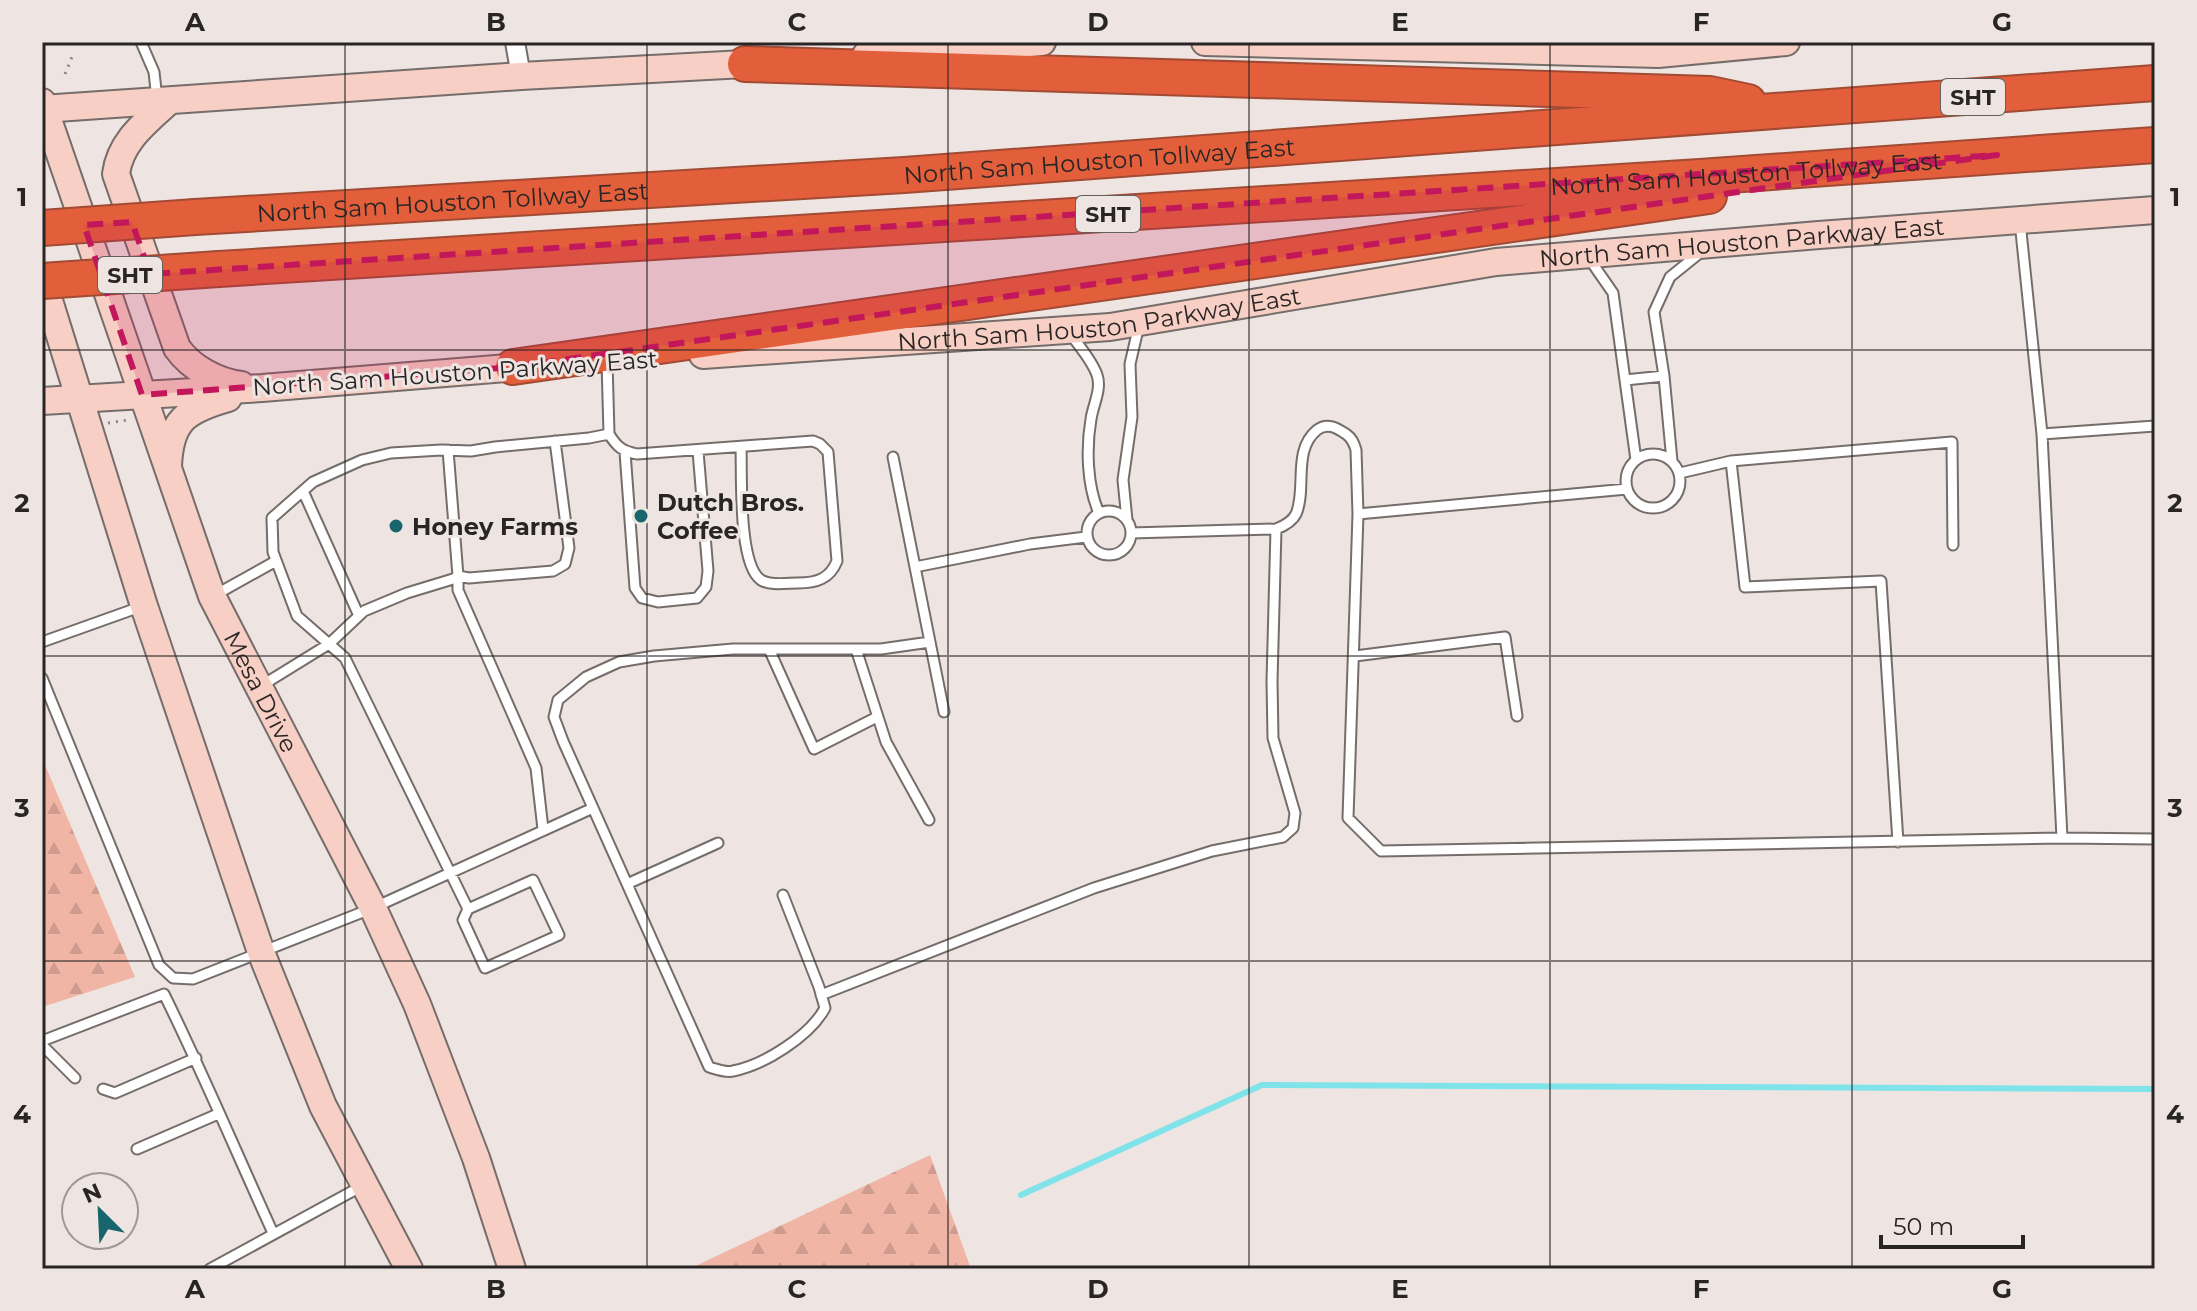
<svg xmlns="http://www.w3.org/2000/svg" width="2197" height="1311" viewBox="0 0 2197 1311" font-family="Montserrat,sans-serif">
	<style>
		.forest { fill: url(#forest-firs) }
		.lines { fill: none; stroke-linecap: round; stroke-linejoin: round }
		.stream { stroke: #7fe3e9; stroke-width: 6 }
		.lane-casing { stroke: #756d6a; stroke-width: 13 }
		.street-casing { stroke: #756d6a; stroke-width: 22 }
		.secondary-casing { stroke: #756d6a; stroke-width: 30 }
		.highway-casing { stroke: #a24b34; stroke-width: 38 }
		.path { stroke: #8b8583; stroke-width: 3; stroke-dasharray: 2 6; stroke-linecap: butt }
		.lane { stroke: #fff; stroke-width: 9 }
		.street { stroke: #fff; stroke-width: 18 }
		.secondary { stroke: #f7cfc4; stroke-width: 26 }
		.highway { stroke: #e35f3c; stroke-width: 34 }
		.highway-bridge-casing { stroke: #a24b34; stroke-width: 38; stroke-linecap: butt }
		.highway-bridge { stroke: #e35f3c; stroke-width: 34 }
		.marked { fill: #c2185b; fill-opacity: 0.2; stroke: #c2185b; stroke-width: 6; stroke-dasharray: 16 10; stroke-linejoin: round }
		.grid { fill: none; stroke: #282524; stroke-width: 2; stroke-opacity: 0.55 }
		.poi-dot { fill: #18666b; stroke: #eee5e2; stroke-width: 3 }
		.labels { text-anchor: middle; dominant-baseline: central; stroke-width: 6; stroke-linejoin: round; paint-order: stroke }
		.shield { fill: #eee5e2; stroke: #635f5d; stroke-width: 2 }
		.shield-label { font-size: 22px; font-weight: bold; fill: #282524 }
		.street-label { font-size: 24px; fill: #282524; stroke: #eee5e2 }
		.poi-label { font-size: 24px; font-weight: bold; fill: #282524; stroke: #eee5e2; text-anchor: start }
		.neatline { fill: none; stroke: #282524; stroke-width: 3 }
		.grid-label { font-size: 26px; text-anchor: middle; font-weight: bold; fill: #282524 }
	</style>
	<defs>
		<pattern id="forest-firs" width="22" height="20" patternUnits="userSpaceOnUse" patternTransform="scale(2)"><rect width="22" height="20" fill="#f0b5a5"/><path d="M5 1l3.5 6h-7zM16 11l3.5 6h-7z" fill="#ce9c8e"/></pattern>
	</defs>
	<rect width="100%" height="100%" fill="#eee5e2"/>
	<!-- forest -->
	<path class="forest" d="M42,758l93,219 -93,30z
		M930,1155l41,114h-282z"/>
	<g class="lines">
		<!-- stream -->
		<path class="stream" d="M1021,1195l241,-110 893,4"/>
		<defs>
			<path id="lane" d="M141,42l13,30 3,27
				M2020,222l22,212
				M1588,257l25,36 23,167
				M1069,332c9,13 23,28 28,43 5,14 -4,30 -6,44 -5,29 -4,67 8,94
				M1625,380l39,-4
				M2155,426l-113,8 20,404 93,1
				M609,434c8,13 13,17 28,20l176,-13 7,3 8,8 9,109c-7,18 -21,22 -39,22 -11,0 -28,3 -37,-3 -23,-15 -19,-105 -20,-132
				M625,452l10,136 7,10 16,4 39,-4 9,-11 2,-16 -10,-120
				M1626 481a27 27 0 1 1 54 0a27 27 0 1 1-54 0Z
				M893,457l51,255
				M1672,461l-8,-85 -10,-64 16,-35 31,-25
				M1731,461l221,-19 1,103
				M1680,473l51,-12 14,126 136,-6 17,261
				M1627,489l-269,25 -10,304 33,33 681,-13
				M303,491l56,125
				M1087 533a22 22 0 1 1 44 0a22 22 0 1 1-44 0Z
				M1127,520l-4,-40 9,-63 -2,-53 9,-39
				M1131,533l145,-4c8,-3 16,-7 20,-15 11,-25 -4,-64 21,-84 10,-8 20,-2 29,4 6,4 8,9 10,16l2,64
				M915,567l115,-23 56,-7
				M215,595l61,-34
				M42,642l98,-35
				M769,649l45,100 63,-32
				M856,649l30,93 43,78
				M1355,656l150,-19 12,79
				M42,678l117,287 14,13 20,1 180,-71 220,-100
				M261,686l68,-42 35,-33 43,-18 46,-14 5,-3 -10,-126
				M543,829l-7,-61 -78,-178v-14l11,2 84,-7 12,-7 4,-16 -14,-107
				M533,880l26,55 -74,33 -22,-48 5,-11z
				M627,884l91,-41
				M783,895l36,92 6,21c-15,28 -61,57 -92,63 -7,2 -17,-2 -24,-4l-146,-326 -9,-24 4,-17 28,-23 33,-15 35,-6 79,-7h148l49,-7
				M468,909l-123,-251 -48,-42 -24,-64 -1,-34 41,-36 49,-22 29,-7 50,-3 30,1 24,-4 94,-9 20,-4 -2,-73
				M821,995l273,-107 118,-37 71,-14 10,-9 2,-15 -22,-75 -1,-57 4,-152
				M42,1041l122,-47c39,79 73,160 109,239
				M42,1045l33,33
				M103,1089l12,4 81,-35
				M137,1149l81,-35
				M210,1269l152,-83"/>
			<path id="street" d="M515,42l6,34"/>
			<g id="secondary">
				<path d="M1205,42l453,12 128,-12"/>
				<path d="M866,55l176,-13"/>
				<path id="s1" d="M42,102l170,494 161,312 44,96 59,154 36,111"/>
				<path d="M168,102c-23,21 -48,40 -52,72l61,174c14,20 40,34 64,37"/>
				<path d="M42,109l479,-33 242,-13"/>
				<path d="M42,278l102,328 117,346 62,154 86,163"/>
				<path id="s2" d="M703,355l407,-28 386,-65 323,-27 336,-25"/>
				<path d="M42,401l220,-13 270,-22"/>
				<path d="M168,466c2,-46 18,-56 60,-68"/>
			</g>
			<g id="highway">
				<path d="M745,64l965,30 38,8"/>
				<path id="s3" d="M195,217l709,-42 1251,-92"/>
				<path id="s4" d="M219,269l1481,-92 455,-32"/>
				<path d="M513,367l1196,-171"/>
			</g>
		</defs>
		<!-- lane casing -->
		<use href="#lane" class="lane-casing"/>
		<!-- street casing -->
		<use href="#street" class="street-casing"/>
		<!-- secondary casing -->
		<use href="#secondary" class="secondary-casing"/>
		<!-- highway casing -->
		<use href="#highway" class="highway-casing"/>
		<!-- path -->
		<path class="path" d="M65,74l7,-17
			M108,423l20,-3"/>
		<!-- lane -->
		<use href="#lane" class="lane"/>
		<!-- street -->
		<use href="#street" class="street"/>
		<!-- secondary -->
		<use href="#secondary" class="secondary"/>
		<!-- highway -->
		<use href="#highway" class="highway"/>
		<defs>
			<path id="highway-bridge" d="M42,228l153,-11
				M42,281l177,-12"/>
		</defs>
		<!-- highway-bridge casing -->
		<use href="#highway-bridge" class="highway-bridge-casing"/>
		<!-- highway-bridge -->
		<use href="#highway-bridge" class="highway-bridge"/>
	</g>
	<!-- marked area -->
	<path class="marked" d="M1997,155l-1484,212 -371,28 -58,-170 48,-3 18,52z"/>
	<!-- grid -->
	<path class="grid" d="M345,42v1227M647,42v1227M948,42v1227M1249,42v1227M1550,42v1227M1852,42v1227M42,350h2113M42,656h2113M42,961h2113"/>
	<!-- markers -->
	<g class="poi-dot">
		<circle cx="641" cy="516" r="8"/>
		<circle cx="396" cy="526" r="8"/>
	</g>
	<g class="labels">
		<!-- shield labels -->
		<g class="shield">
			<rect x="1941" y="79" width="64" height="36" rx="6"/>
			<rect x="1076" y="196" width="64" height="36" rx="6"/>
			<rect x="98" y="257" width="64" height="36" rx="6"/>
		</g>
		<g class="shield-label">
			<text x="1973" y="97">SHT</text>
			<text x="1108" y="214">SHT</text>
			<text x="130" y="275">SHT</text>
		</g>
		<!-- street labels -->
		<g class="street-label">
			<text stroke="none"><textPath href="#s3" startOffset="906">North Sam Houston Tollway East</textPath></text>
			<text stroke="none"><textPath href="#s4" startOffset="1530">North Sam Houston Tollway East</textPath></text>
			<text stroke="none"><textPath href="#s3" startOffset="258">North Sam Houston Tollway East</textPath></text>
			<text stroke="none"><textPath href="#s2" startOffset="1046">North Sam Houston Parkway East</textPath></text>
			<text stroke="none"><textPath href="#s2" startOffset="398">North Sam Houston Parkway East</textPath></text>
			<text transform="translate(455 373) rotate(-4)">North Sam Houston Parkway East</text>
			<text stroke="none"><textPath href="#s1" startOffset="630">Mesa Drive</textPath></text>
		</g>
		<!-- poi labels -->
		<g class="poi-label">
			<text x="657" y="502">Dutch Bros.<tspan x="657" dy="28">Coffee</tspan></text>
			<text x="412" y="526">Honey Farms</text>
		</g>
	</g>
	<!-- border -->
	<rect width="2197" height="1311" fill="none" stroke="#eee5e2" stroke-width="88"/>
	<!-- north arrow -->
	<g transform="translate(100 1211) rotate(336)"><circle r="38" fill="#eee5e2" stroke="#9f9896" stroke-width="2"/>
	<path d="M0-6L14 30L0 20L-14 30Z" fill="#18666b"/>
	<text y="-12" font-size="22" font-weight="bold" text-anchor="middle" fill="#282524">N</text>
	</g>
	<!-- scale -->
	<path d="M1881 1235v12h142v-12" fill="none" stroke="#282524" stroke-width="4"/>
	<text x="1893" y="1235" font-size="24" fill="#282524" stroke="#eee5e2" stroke-width="6" paint-order="stroke">50 m</text>
	<rect x="44" y="44" width="2109" height="1223" class="neatline"/>
	<g class="grid-label">
		<text x="195" y="31">A</text>
		<text x="496" y="31">B</text>
		<text x="797" y="31">C</text>
		<text x="1098" y="31">D</text>
		<text x="1400" y="31">E</text>
		<text x="1701" y="31">F</text>
		<text x="2002" y="31">G</text>
		<text x="22" y="206">1</text>
		<text x="2175" y="206">1</text>
		<text x="22" y="512">2</text>
		<text x="2175" y="512">2</text>
		<text x="22" y="817">3</text>
		<text x="2175" y="817">3</text>
		<text x="22" y="1123">4</text>
		<text x="2175" y="1123">4</text>
		<text x="195" y="1298">A</text>
		<text x="496" y="1298">B</text>
		<text x="797" y="1298">C</text>
		<text x="1098" y="1298">D</text>
		<text x="1400" y="1298">E</text>
		<text x="1701" y="1298">F</text>
		<text x="2002" y="1298">G</text>
	</g>
</svg>
